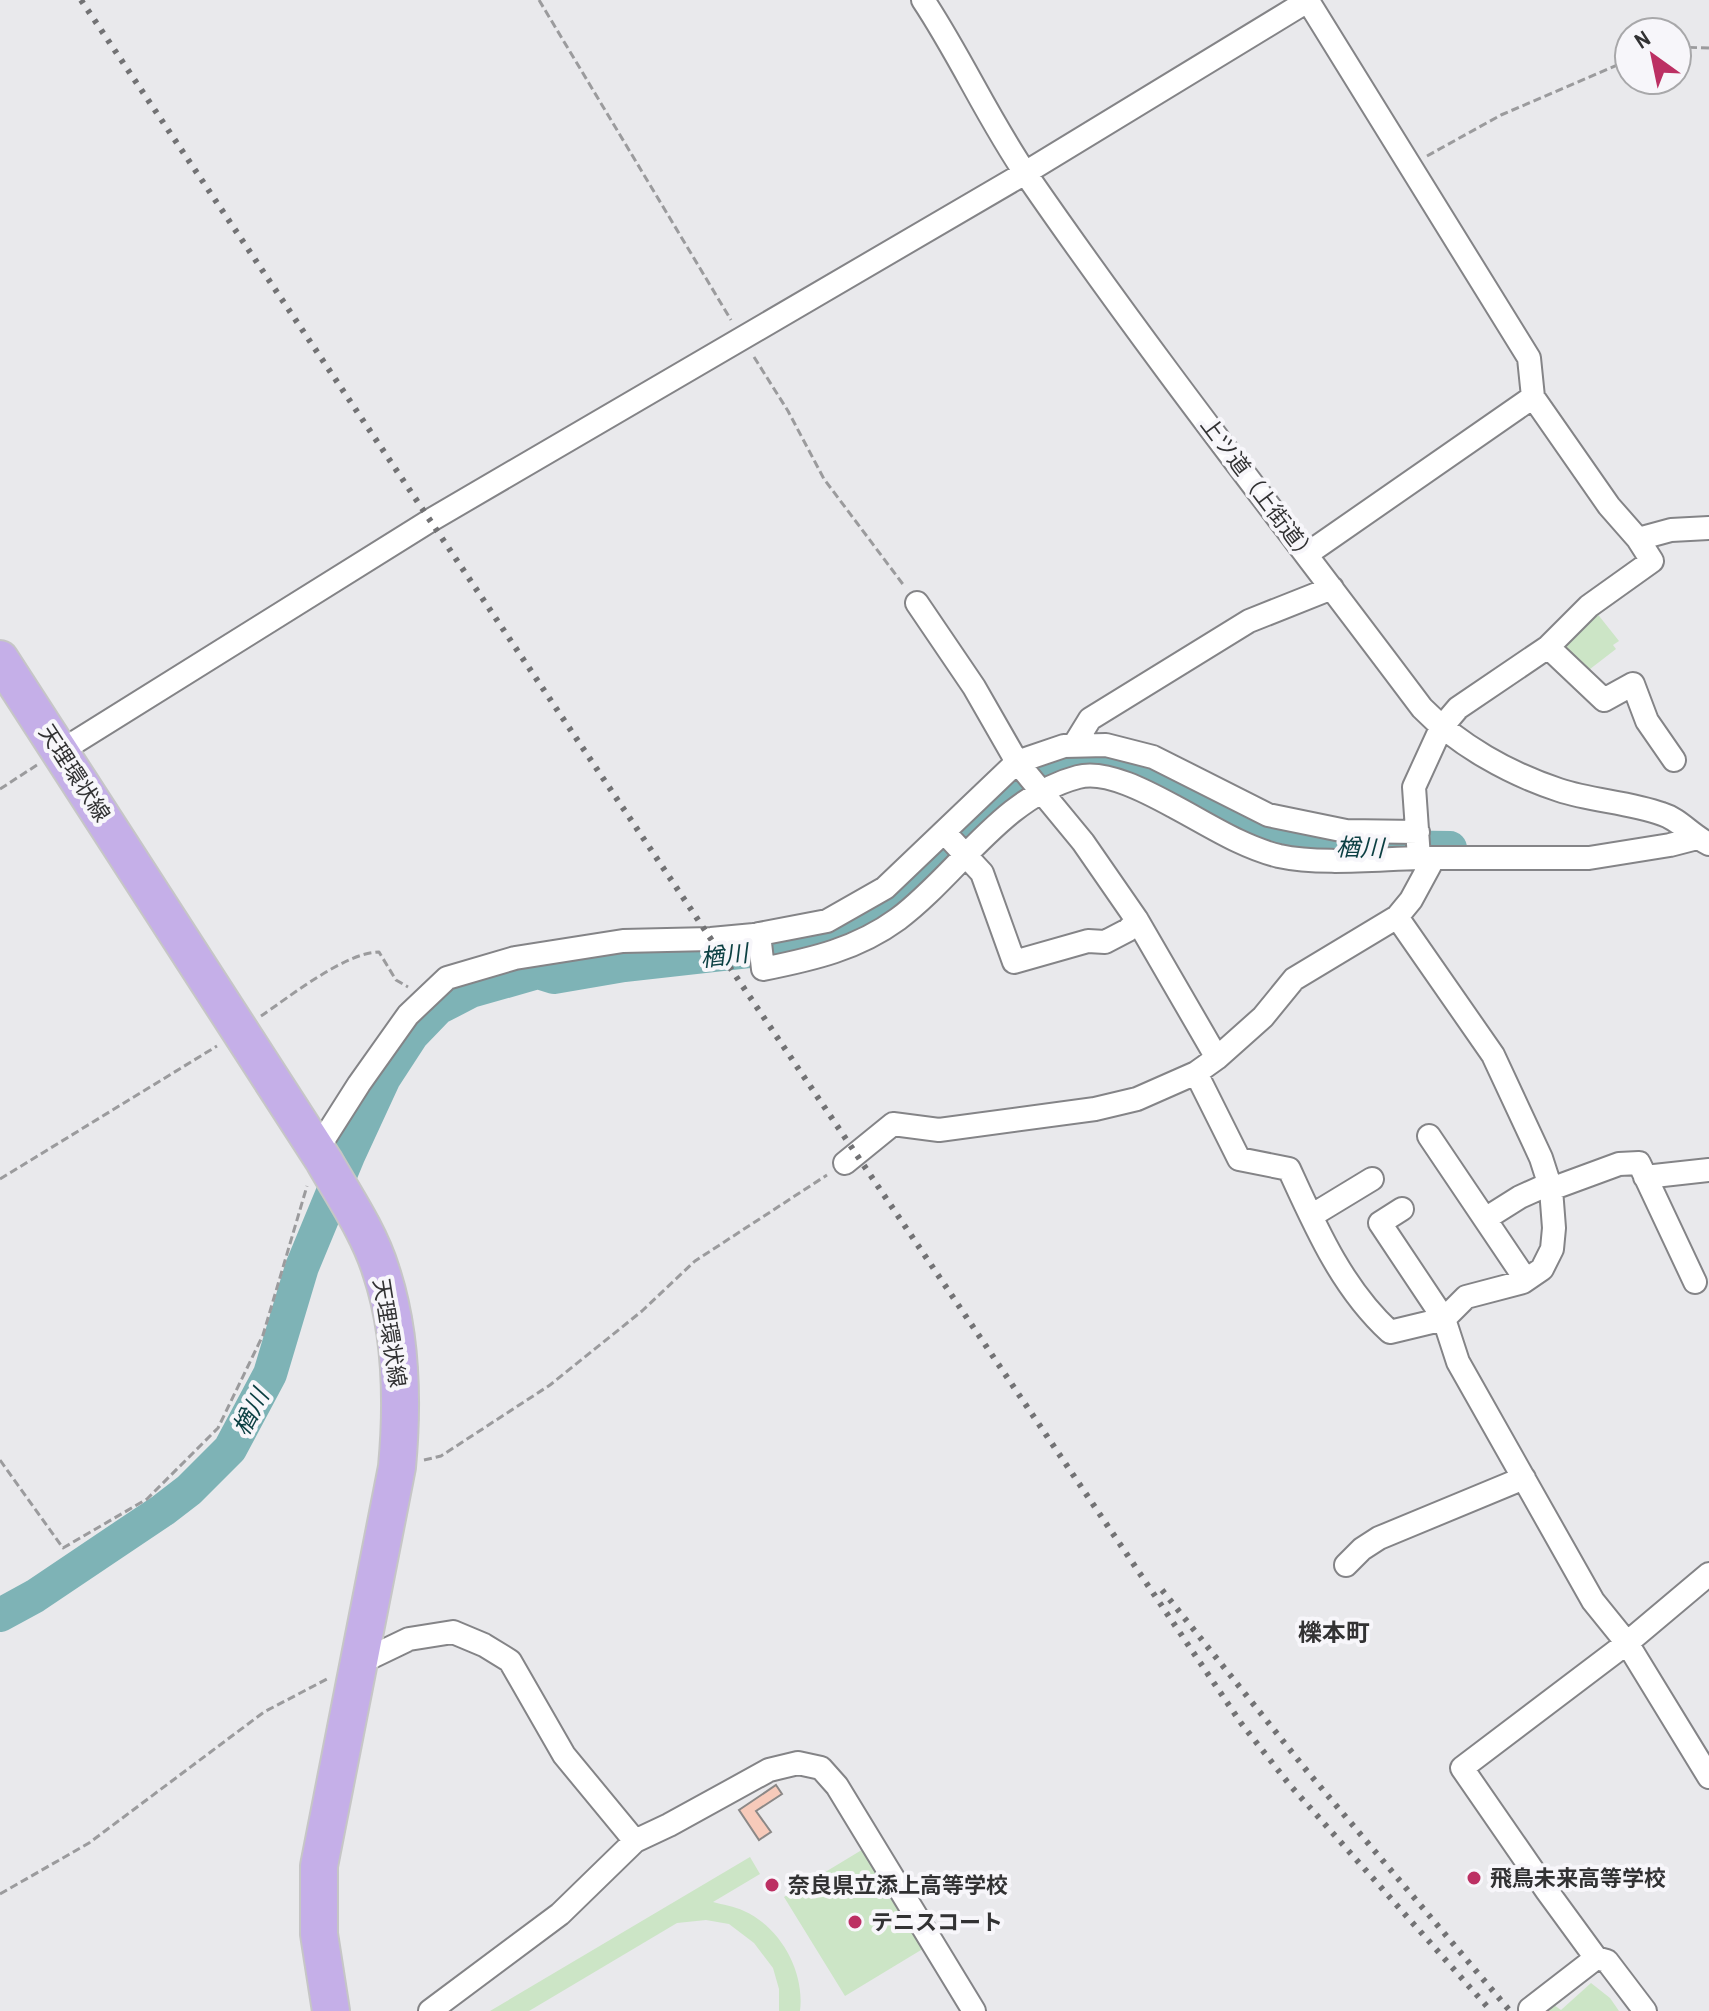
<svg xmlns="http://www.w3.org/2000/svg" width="1709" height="2011" viewBox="0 0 1709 2011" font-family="'Archivo Narrow','Noto Sans JP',sans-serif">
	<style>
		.green { fill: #cce5c6 }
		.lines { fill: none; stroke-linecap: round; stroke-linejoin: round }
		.river { stroke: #7eb3b6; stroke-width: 34 }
		.building { fill: #f7caba; stroke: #8b8887; stroke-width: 2 }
		.street-casing { stroke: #848487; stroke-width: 26 }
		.primary-casing { stroke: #c6c6c6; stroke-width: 40 }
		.path { stroke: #9b9b9d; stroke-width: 3; stroke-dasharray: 8 4; stroke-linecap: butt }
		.street { stroke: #fff; stroke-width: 22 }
		.primary { stroke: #c5afe8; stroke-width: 36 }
		.rail { stroke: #727274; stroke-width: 6; stroke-dasharray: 4 8; stroke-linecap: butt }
		.poi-dot { fill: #bc3063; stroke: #f7f6fa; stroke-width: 3 }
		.labels { text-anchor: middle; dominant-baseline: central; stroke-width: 8; stroke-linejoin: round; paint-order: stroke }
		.street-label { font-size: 22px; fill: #323233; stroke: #f7f6fa }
		.poi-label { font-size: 22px; font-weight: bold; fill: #323233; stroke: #f7f6fa; text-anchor: start }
		.water-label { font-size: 24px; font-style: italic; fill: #0b3f42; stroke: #f7f6fa }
		.neighbourhood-label { font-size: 24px; font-weight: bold; fill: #323233; stroke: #f7f6fa }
	</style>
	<rect width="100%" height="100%" fill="#e9e9ec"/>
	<!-- green -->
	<path class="green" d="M1592,607l27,34 -6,4 3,4 -35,27 -29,-28z
		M865,1848l61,99 -81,49 -61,-99z
		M750,1857l10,17 -47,28c10,3 21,4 31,9 36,16 61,60 56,100h-21v-22l-6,-21 -19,-25 -25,-19 -23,-4 -29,3 -148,88h-39z
		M1591,1983l19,15 9,13h-79l11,-8 10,7z"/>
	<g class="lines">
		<!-- river -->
		<path class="river" d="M0,1615l35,-19 128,-86 26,-20 41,-41 40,-75 32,-107 46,-111 36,-78 28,-43 26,-27 33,-17 67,-19 16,5 70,-12 178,-20 46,-15 40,-24 123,-120 44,-24 51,-1 41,13 75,47 47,20 41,5 140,2"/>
	</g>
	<!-- building -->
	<path class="building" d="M776,1785l6,9 -26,17 15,21 -12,8 -20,-30z"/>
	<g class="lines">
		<defs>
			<path id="street" d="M923,0c38,57 66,121 105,177 125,181 262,355 394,531 36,37 88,66 137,82 33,11 70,12 103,24 17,5 30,22 47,30
				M1638,539l33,-9 38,-2
				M1307,554l226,-157
				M917,603l57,84 43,75 66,80 54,78 80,138
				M1548,647l56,53 29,-16 14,37 27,39
				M1074,745l16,-26 159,-98 83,-33
				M61,751l370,-231 594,-347 284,-173
				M944,832l38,41 32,89 74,-21 17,1 23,-12 9,-10
				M1431,858h158l81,-13 27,-7
				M759,934l4,35c50,-10 94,-20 135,-50 60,-45 104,-122 180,-142 28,-8 73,17 97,30 34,18 67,40 104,49 41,9 98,3 140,2
				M1196,1073l43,86 50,10c27,59 53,119 101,163l54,-13 22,-22 57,-15 19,-13 10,-20 2,-21 -3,-39 -10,-31 -48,-103 -96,-138
				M1429,1136l97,144
				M317,1150l42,-66 49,-69 39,-37 68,-20 108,-17 88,-2 43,-4 73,-14 58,-33 132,-126 47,-16 42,-1 47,12 115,58 78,16 72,1
				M845,1163l48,-39 46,6 156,-21 42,-10 59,-26 21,-15 46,-41 31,-38 103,-62 14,-17 19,-35 1,-7h-12l-5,-71 27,-59 17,-20 90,-61 41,-41 63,-45 -14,-22 -29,-33 -76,-109 -4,-39 -221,-357
				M1645,1177l64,-7
				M1551,1189l68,-25 20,-1 56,119
				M1402,1209l-22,14 64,96 14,43 135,239 34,42 82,134
				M1311,1216l61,-37
				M1485,1219l35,-22 29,-13
				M1346,1565l16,-16 17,-11 145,-60
				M357,1664l52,-25 44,-7 31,13 26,16 54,94 71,86
				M1596,1958l-49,-67 -85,-123 165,-125 82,-69
				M1530,2009l66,-51 11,3 38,50
				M430,2011l130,-97 75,-73 34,-16 100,-55 29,-7 23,5 16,18 137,225"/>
			<path id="primary" d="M0,659l324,502c20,35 45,71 57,110 21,63 22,131 16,196l-78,399v68l12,77"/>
		</defs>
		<!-- street casing -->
		<use href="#street" class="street-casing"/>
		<!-- primary casing -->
		<use href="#primary" class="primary-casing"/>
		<!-- path -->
		<path class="path" d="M539,0l192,320
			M1677,47l32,1
			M1427,156l74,-41 128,-55
			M754,357l34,54 36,68 81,108
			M0,789l37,-24
			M261,1016c28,-19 85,-64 118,-64l17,28 12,7
			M0,1179l217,-133
			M0,1460l63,88 84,-49 71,-71 45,-93 44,-149
			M424,1460l17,-4 109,-71 92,-74 53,-50 132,-86
			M0,1894l89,-51 175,-131 63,-33"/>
		<!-- street -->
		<use href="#street" class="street"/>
		<!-- primary -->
		<use href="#primary" class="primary"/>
		<!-- rail -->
		<path class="rail" d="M81,0l650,969 510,754 48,61 202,227
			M1162,1590l145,181 203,240"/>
	</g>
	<!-- markers -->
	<g class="poi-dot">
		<circle cx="1474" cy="1878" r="8"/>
		<circle cx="772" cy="1885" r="8"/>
		<circle cx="855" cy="1922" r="8"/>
	</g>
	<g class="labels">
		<!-- street labels -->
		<g class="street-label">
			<text transform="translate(1259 490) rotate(53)">上ツ道（上街道）</text>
			<text transform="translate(75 773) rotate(57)">天理環状線</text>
			<text transform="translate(390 1333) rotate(81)">天理環状線</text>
		</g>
		<!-- poi labels -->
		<g class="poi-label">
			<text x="1490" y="1878">飛鳥未来高等学校</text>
			<text x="788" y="1885">奈良県立添上高等学校</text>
			<text x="871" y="1922">テニスコート</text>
		</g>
		<!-- water labels -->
		<g class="water-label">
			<text transform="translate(1360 847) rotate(1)">楢川</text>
			<text transform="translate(724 955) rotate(-7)">楢川</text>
			<text transform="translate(250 1412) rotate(-62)">楢川</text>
		</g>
		<!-- neighbourhood labels -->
		<g class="neighbourhood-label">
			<text x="1334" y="1632">櫟本町</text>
		</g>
	</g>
	<!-- north arrow -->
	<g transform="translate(1653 56) rotate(327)"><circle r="38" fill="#f7f6fa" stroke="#a8a8aa" stroke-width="2"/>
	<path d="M0-6L14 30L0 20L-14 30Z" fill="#bc3063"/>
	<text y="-12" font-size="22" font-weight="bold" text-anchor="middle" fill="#323233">N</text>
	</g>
</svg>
